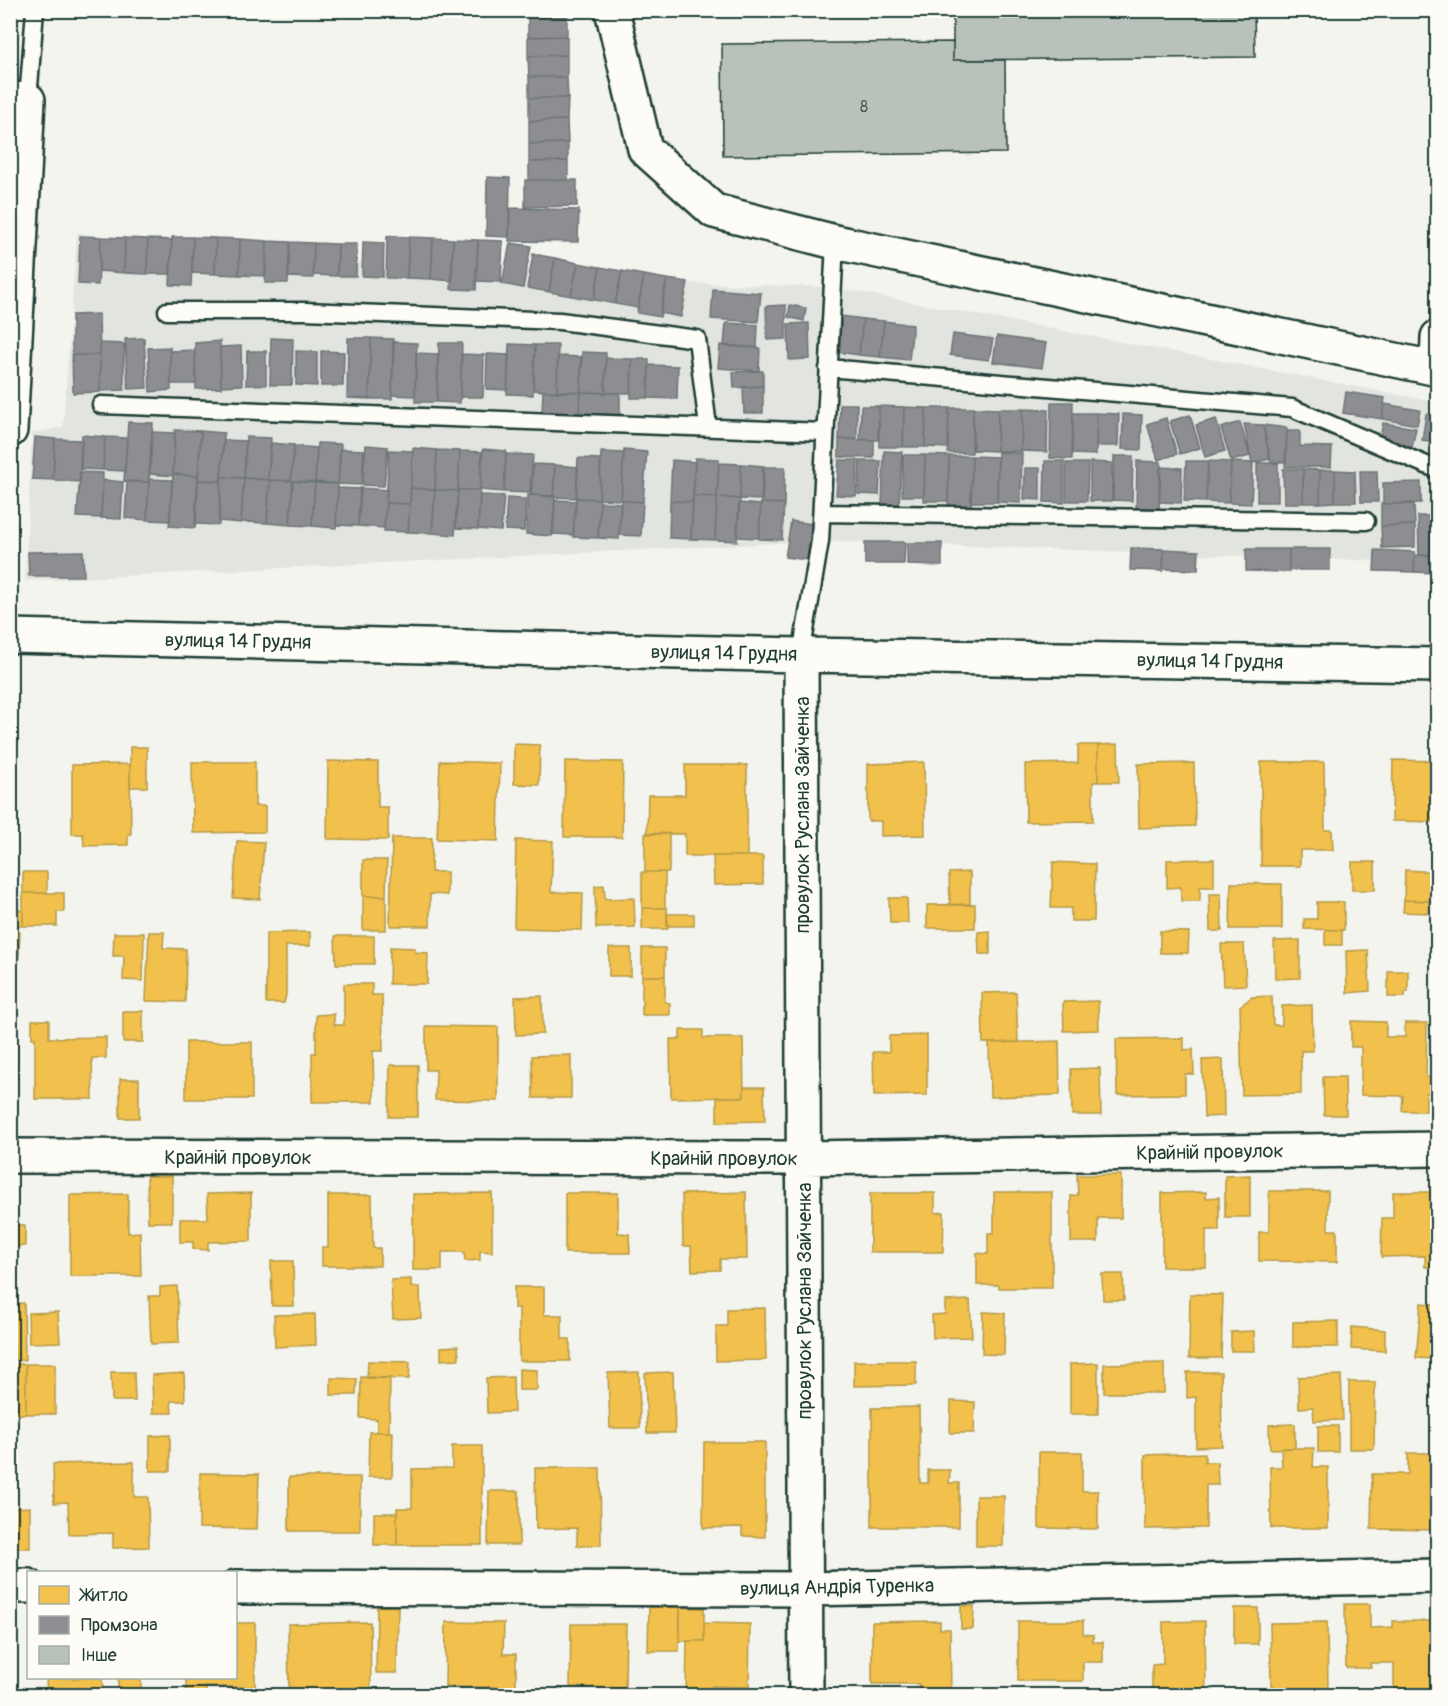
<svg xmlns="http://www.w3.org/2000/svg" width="1448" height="1706" viewBox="0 0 1448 1706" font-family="Pangolin,sans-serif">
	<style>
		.built { fill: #e2e5df }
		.homes { fill: #f2c14e; stroke: #b39946; stroke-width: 1.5 }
		.industry { fill: #8d8d92; stroke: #6c7576; stroke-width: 1.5 }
		.building { fill: #b9c1bb; stroke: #1f3d34; stroke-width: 1.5 }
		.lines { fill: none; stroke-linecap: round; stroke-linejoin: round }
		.lane-casing { stroke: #1f3d34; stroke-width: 21 }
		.street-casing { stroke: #1f3d34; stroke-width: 38 }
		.lane { stroke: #fdfcf7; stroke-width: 16 }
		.street { stroke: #fdfcf7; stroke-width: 33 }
		.labels { text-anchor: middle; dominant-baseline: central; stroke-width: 6; stroke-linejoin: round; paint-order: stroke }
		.number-label { font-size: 16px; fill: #465e56 }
		.street-label { font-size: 20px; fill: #1f3d34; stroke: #fdfcf7 }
	</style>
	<rect width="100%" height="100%" fill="#f4f4ef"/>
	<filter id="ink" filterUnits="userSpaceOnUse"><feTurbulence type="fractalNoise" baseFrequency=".0167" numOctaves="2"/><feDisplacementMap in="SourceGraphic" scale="12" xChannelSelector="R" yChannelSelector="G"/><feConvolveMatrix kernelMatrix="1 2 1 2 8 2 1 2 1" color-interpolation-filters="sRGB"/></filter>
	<g filter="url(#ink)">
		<!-- built -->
		<path class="built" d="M77,233l434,45 321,9 605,115v161l-617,-22 -795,40 7,-148 31,-6z"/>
		<!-- homes -->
		<path class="homes" d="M514,744l26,1 -1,40 -25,-1z
			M1118,744l1,38h-21v-37z
			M1078,745h20v37h-5v39l-67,1 -1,-58 53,-1z
			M130,747h17v40h-17z
			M1393,760l45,1v61l-46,-1z
			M328,761l50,1v45h10v33l-61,-1z
			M440,761l60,2 -2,78 -61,-2z
			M565,761l58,1 -1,75h-58z
			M192,762h63v44h10v26l-72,1z
			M924,762l1,73 -44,1v-15h-13v-57z
			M1261,762h63l1,68h7l1,20h-33v16h-39z
			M1194,763l1,63 -56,2 -1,-64z
			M130,764l1,70h-3v11l-44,1 -1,-12h-11v-69z
			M685,765h62v91h-62v-22l-38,-1 1,-38h37z
			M645,834h24v38h-24z
			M392,838h40l-1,34h16v23l-17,-1v32h-40z
			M516,840l37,1 -2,51 32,1 -1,37 -68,-2z
			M237,841l27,1 -4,57 -27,-1z
			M713,856h50v28l-49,1z
			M1214,859v28h-14v14h-19v-14l-14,1v-28z
			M363,860h24l-1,36h-23z
			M1053,862l42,2 -1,57h-23v-13h-20z
			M1352,862h23v28h-23z
			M1405,870l33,2v29l-34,-1z
			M23,872h24v21h-24z
			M642,872h23v36h-23z
			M970,872v33h-20l-1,-32z
			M1231,883l51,1v45h-52z
			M604,885l1,14 29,-1 1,29 -39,1 -1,-42z
			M23,893h41v19h-7v14h-34z
			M1209,894h12l1,37h-12z
			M363,896h23v34h-23z
			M889,898h18l1,25h-18z
			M1404,900l25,1 -1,12 -25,-1z
			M1317,902h27v28l-40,-1v-10h13z
			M975,904v24h-48v-23z
			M642,908h25l1,21h-26z
			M10,910h13v16h-13z
			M667,914h27v12h-27z
			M1325,930h17v15h-17z
			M990,931v23h-11l-1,-22z
			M1160,931l29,1 -1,21h-28z
			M10,932h10l-3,63h-7z
			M149,932h15l-1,16 23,1 -1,53 -39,-1z
			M310,932v14h-24v49l-2,8h-18v-70z
			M114,933h30l-1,48 -20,-1 1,-24h-11z
			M335,936h39v28h-38z
			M1300,940v38l-25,1 -1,-38z
			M1221,944h23l2,41 -23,1z
			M390,947l25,1v4l13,1 -1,31h-38z
			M609,948h22v28h-22z
			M642,948h23v28h-23z
			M1436,949h2v49h-1z
			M1368,950l2,41 -23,2 -1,-42z
			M1388,971h20v21h-3v5h-17z
			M642,976h23v26l5,1v12h-28z
			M344,984h28v11h10l1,56h-10l1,51h-62v-49h4v-38l18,-1v11h10z
			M1016,992l2,50 -35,1 -1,-50z
			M542,996l1,38 -27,1 -1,-38z
			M1272,996l1,29h9v-19l30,-1 1,46h-12v43l-59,1 -2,-89 12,-9z
			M1098,1001l1,29 -35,1 -1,-29z
			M123,1011h20v31h-20z
			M32,1020h17v18l57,-1v21h-14l1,41h-58v-61h-3z
			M1351,1021l35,1v15h19v-14h22l-1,54 11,1 -1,15h-10v18h-24l1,-15 -42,-1v-48h-10z
			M10,1024l1,9h6v45h-7z
			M426,1026l72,1v74l-63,-1 1,-30h-10z
			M680,1030h23v8h40l1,59 -73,1 -1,-59h10z
			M927,1035v60l-53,1 -1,-44h16v-16z
			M1184,1038v12l9,-1 1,25h-9v20l-68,1 -1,-56z
			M1059,1041l1,54 -70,2 -1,-54z
			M186,1042h66v57h-66z
			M571,1055v43h-38l-1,-42z
			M1223,1059l1,57 -20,1 -2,-57z
			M390,1065h28v52h-29z
			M1100,1068l1,47h-29l-1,-46z
			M1323,1077h22l1,38h-22z
			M120,1079h19v39h-19z
			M744,1087h20l1,34 -48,1v-25h27z
			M1077,1175h44v43h-23v24h-27v-46l7,-1z
			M1250,1175v42h-25v-41z
			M147,1176h25v46h-24z
			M1269,1191h59v39h9v32l-78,-1v-29h10z
			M746,1192l1,67h-27v11l-28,1 -1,-25h-8l-1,-52z
			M994,1192h58v96h-53v-3h-22v-32l11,1v-21h6z
			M1206,1192v6l13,-1v33h-13v37h-44v-74z
			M1393,1192h45v75h-13v-11l-44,1 1,-39h11z
			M251,1193v48l-43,1v8l-15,-1v-7h-13v-23h28l-1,-25z
			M492,1193v59l-12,-1v9l-15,1 -1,-9h-22v18h-29v-76z
			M565,1193h53v40l11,1 1,19h-65z
			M870,1193h65v20l9,-1 -1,40h-73z
			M128,1194v39l12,-1 1,44h-71v-81z
			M328,1195h44l1,53h7v18h-58v-19h6z
			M10,1225h15v21h-15z
			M271,1261h22l1,45h-22z
			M1102,1274h21l1,26h-21z
			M411,1279v8h9l1,31 -28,1 -2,-39z
			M177,1286l2,57 -28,1 -2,-48h11v-9z
			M514,1287h30v28h18v24h8v22h-51v-53h-5z
			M1190,1294l33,1 -2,63h-32z
			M970,1300l2,37 -39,1 -1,-23 13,-1v-13z
			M24,1303l1,57 -10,1 -4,-57z
			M1421,1303l17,2 -5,54 -17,-1z
			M765,1308l1,52 -50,1v-35h11v-17z
			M58,1312l2,30 -31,1 -1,-30z
			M983,1312l22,1 -1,42 -22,-1z
			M315,1314l1,31 -41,2 -1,-32z
			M1338,1321v26h-45v-25z
			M1352,1327l33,3v21l-34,-2z
			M1254,1331l1,20h-24v-19z
			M458,1346l1,13 -18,1v-13z
			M368,1361l42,1 -1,17 -42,-1z
			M854,1361h62v24l-62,1z
			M1098,1363v51h-28v-50z
			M1164,1363v30h-60v-29z
			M10,1364h16v50h-16z
			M26,1364h29v50h-29z
			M519,1369l18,1v20h-18z
			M111,1372h23l1,29h-23z
			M639,1372l1,56h-30l-2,-55z
			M673,1372l2,61h-28l-2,-60z
			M1187,1372h34l1,74 -26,1v-50l-9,1z
			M184,1373l1,28h-14l1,12h-19l-1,-38z
			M1341,1375l2,45 -29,1 -1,-14 -14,1 -1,-31z
			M361,1377l29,1 -1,54h-12v-13l-17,-1z
			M513,1377l1,35 -27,1 -1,-35z
			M331,1378l26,1 -1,16h-25z
			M1349,1382h26l-1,67h-25z
			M951,1401l24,1 -1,31h-24z
			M919,1407l1,76h8v-13h22l-1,13h10v44h-87v-119z
			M1295,1424v24l-25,1 -1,-24z
			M1318,1426h20v26h-20z
			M369,1432h24l-1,45h-24z
			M170,1435v36h-20v-35z
			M704,1442h61v95l-23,-1v-9l-39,1z
			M452,1446h30v99h-85v-37h15v-39l40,-1z
			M1281,1448h33l-1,19h15v61h-57l-1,-61h12z
			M1039,1452h43v39h16v38l-59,-1z
			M1205,1453v9h12l1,23h-12v43l-61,1v-74z
			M1408,1453h30v77l-67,-1 1,-55h36z
			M134,1462v35h14l1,50 -36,1v-15l-44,1 -1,-32 -14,1 -1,-39z
			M535,1468h65l1,77 -24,1v-18l-41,1z
			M200,1473l59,1 -2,55 -58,-1z
			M289,1477h71v54h-71z
			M489,1491h30v54h-31z
			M976,1496h28l-1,50h-27z
			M30,1507v41h-20v-40z
			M374,1513h23v32h-23z
			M1345,1604h25v24l23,-1v-6h45v72l-44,1v-31h-24l1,5h-25z
			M377,1606h21l-1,67h-21z
			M961,1606h13l-1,23h-12z
			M649,1607h31l-1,44h-31z
			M680,1607l24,1v33h-24z
			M1234,1608h24v36h-24z
			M940,1621v8h10l1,65 -32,1v-11h-47v-62z
			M1018,1621h65v13l10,1v7h10v20h-20v19h-65z
			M1205,1621l1,75h-54v-31l11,-1v-42z
			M370,1622l1,74h-82l-1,-72z
			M446,1622l58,1 -1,31h13v42h-22v-9h-49z
			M1327,1622l1,72 -54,1v-9l-3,1 -1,-64z
			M236,1623h19v64h-49v9h-20v-18h50z
			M704,1623l46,1 -1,63 -37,-1v10h-26l1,-55h17z
			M571,1624h55l-1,64 -55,-1z
			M10,1628h1v68h-1z
			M46,1678h56l1,18h-56z
			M118,1678h23v18h-23z"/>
		<!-- industry -->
		<path class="industry" d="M528,10h39v6h-39z
			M528,16h39v20l-39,1z
			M567,36v19l-39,1v-19z
			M567,55v22h-38l-1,-21z
			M529,77h38l1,21h-39z
			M529,98h39l-1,22 -38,1z
			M567,120l1,23 -39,1v-23z
			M568,143v18l-39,1v-18z
			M568,161v19h-39v-18z
			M487,177l23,1 -1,59 -23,-1z
			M525,180h52v26l-52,1z
			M510,208l69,2 -1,32 -69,-1z
			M80,236l21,1 -3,48 -20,-1z
			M387,236l22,1 -2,41h-21z
			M101,237l24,1 -1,35 -25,-2z
			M172,237h21l-2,49 -21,-1z
			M193,237l23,1 -1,36 -23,-1z
			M409,237l24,1 -2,41 -24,-1z
			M125,238l23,1 -1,35 -23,-1z
			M216,238l24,1 -1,36 -24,-1z
			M433,238l20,1 -1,42 -21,-2z
			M148,239l24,1 -2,34h-23z
			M240,239l27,2 -2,35 -26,-1z
			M453,239l25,1 -2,50 -25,-1z
			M478,240l25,1 -2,41 -25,-1z
			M267,241l23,1 -2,41h-23z
			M290,242l24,1 -1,35 -25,-1z
			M363,242l21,1 -1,34 -21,-1z
			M314,243l24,1 -1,32 -24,-1z
			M510,243l21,3 -8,42 -21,-4z
			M338,244h19l-1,32h-19z
			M533,254l22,4 -6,34 -22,-4z
			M555,258l23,5 -7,33 -22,-4z
			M578,263l22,4 -6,33 -23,-4z
			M600,267l22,4 -7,33 -21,-4z
			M622,271l22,4 -6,33 -23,-4z
			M644,275l23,4 -7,38 -23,-4z
			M667,279l21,3 -7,35 -21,-4z
			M713,289l48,4 -3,29 -47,-3z
			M786,305v34l-19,1 -1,-34z
			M790,305l16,3 -2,13 -16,-4z
			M99,314l1,41h-28v-40z
			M841,316l22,3 -4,36 -21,-3z
			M863,319l21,2 -4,36 -21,-2z
			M884,321l29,4 -4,35 -29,-3z
			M726,323l32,2 -1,23 -33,-2z
			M809,323l1,36 -21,1 -1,-36z
			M953,334l40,5 -4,21 -39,-5z
			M997,336l49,7 -4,25 -49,-6z
			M144,338l3,50 -19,1 -3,-50z
			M271,338l22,1 -1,46h-22z
			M348,338h23l-2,61 -22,-1z
			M371,338l22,1 -1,60h-23z
			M220,341l1,47 -25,1 -1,-46z
			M394,342l23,1 -2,53 -23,-1z
			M100,343l24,1v46l-24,1z
			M439,343h23l-2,60 -23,-1z
			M509,344l26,1 -2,50 -26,-1z
			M535,345h23l-1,47 -24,-2z
			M720,345l40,3 -1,23 -41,-3z
			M241,346l1,39 -21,1 -1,-39z
			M170,347l1,43 -21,2 -2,-44z
			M195,350l1,34h-25l-1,-33z
			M247,351h19v34h-20z
			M296,351l21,1v34l-21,-1z
			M321,351l23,1 -1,34h-22z
			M582,352l24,1 -1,40 -24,-1z
			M416,353l22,1 -1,48h-22z
			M462,354l22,1 -1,42h-23z
			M487,354l22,1 -2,35 -21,-1z
			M72,355h28v37l-27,1z
			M558,356l23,1v35h-24z
			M606,358l26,1 -1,34h-26z
			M632,359h17l-1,39h-17z
			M649,365l29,1 -1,33 -29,-1z
			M763,371v15l-29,2 -1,-16z
			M763,386v27h-19l-1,-26z
			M543,391l38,1 -2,22 -37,-1z
			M581,392l39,1v22l-41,-1z
			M1346,392l39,6 -3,21 -39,-6z
			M1051,402h22l-1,57 -22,-1z
			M840,404h17v35h-18z
			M1384,404l36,6 -3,15 -35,-6z
			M861,406h18l-1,34h-18z
			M879,406l25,1 -1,40h-24z
			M904,407l22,1 -1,39h-22z
			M926,408h23l-1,40 -23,-1z
			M949,408h24l-1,45h-24z
			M973,408l25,1 -1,42 -24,-1z
			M998,409h25l-2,42h-24z
			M1023,409l25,1 -1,42 -26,-1z
			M1073,413h24l-1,42 -24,-1z
			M1097,413l22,1 -1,32h-22z
			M1123,414l19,1 -1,35 -19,-1z
			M1426,414l12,2 -3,26 -13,-2z
			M1190,415l10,33 -20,6 -10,-33z
			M1166,418l11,36 -19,6 -11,-36z
			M1216,419l9,32 -20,6 -9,-32z
			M128,422l25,1 -4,59 -25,-1z
			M1240,422l10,34 -19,5 -10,-33z
			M1383,423l33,5 -4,20 -33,-6z
			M1244,424l19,1 7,34 -18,4z
			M1263,425l24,3 -1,34h-15z
			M175,430l26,1 -3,45 -25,-2z
			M201,431l23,2 -3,48 -23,-1z
			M1287,431h13v15l32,1 -1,20h-46z
			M152,432l23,1 -2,43 -24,-2z
			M82,435l23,2 -2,33 -23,-1z
			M35,437l20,2 -2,41 -21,-1z
			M105,437l22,1 -2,33 -22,-1z
			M246,437l25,1 -3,42 -24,-2z
			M55,439l27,1 -2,42 -27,-2z
			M839,439l35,1v18l-35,-1z
			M224,440l22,1 -2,37 -23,-1z
			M271,443l23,2 -3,36 -23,-1z
			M317,443l24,1 -3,40 -23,-1z
			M366,445l22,2 -4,39 -22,-1z
			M294,446l23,2 -2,35 -24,-2z
			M413,448l24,2 -2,40 -24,-2z
			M340,449l24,1 -2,35 -24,-1z
			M483,449l23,2 -2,41 -24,-2z
			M389,450l24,1 -3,53 -24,-1z
			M437,450l23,1 -2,40 -23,-1z
			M624,450l23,2 -4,50 -22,-2z
			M460,451l22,1 -2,38h-22z
			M884,451l18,1 -3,53 -17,-1z
			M601,452l23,1 -3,47 -22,-1z
			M998,452l24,1 -1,50 -24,-1z
			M506,454l27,1 -3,38 -26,-1z
			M903,455h22l-1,41h-22z
			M925,455l24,1 -1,45h-24z
			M949,456h23l-1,55 -23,-1z
			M972,456l26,1 -1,45h-26z
			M1114,456h19l-1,45 -19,-1z
			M578,458l23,1 -2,40 -23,-1z
			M695,458l24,1 -2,38 -24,-1z
			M672,460l23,2 -2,40 -23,-1z
			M839,460h19l-2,36 -20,-1z
			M860,461h21l-2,34 -21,-1z
			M1045,461h19v42l-20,-1z
			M1137,461l24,1 -2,47h-23z
			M1186,461h22l-2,41 -22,-1z
			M1208,461l23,1 -2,41 -23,-1z
			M1090,462l22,1v38h-22z
			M1231,462l22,1 -2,41 -22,-1z
			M719,463l22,1 -1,35 -23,-2z
			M1066,463h22l-1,38h-21z
			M1257,463h21v39h-21z
			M533,464l22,1 -2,32 -22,-2z
			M741,464l23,2 -2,34 -22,-1z
			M555,465l23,2 -2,31 -23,-1z
			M763,467h22l-1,37 -23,-1z
			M1160,467l22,1 -1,35 -22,-1z
			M1025,468h15v32l-16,-1z
			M1283,469h20v34h-19z
			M1303,469l17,1v33h-17z
			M1320,470h15v32l-15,1z
			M1335,470l20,1 1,31h-21z
			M1360,471h17l1,31h-17z
			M80,472l23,1 -2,45 -24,-1z
			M173,474l25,2 -3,52 -26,-2z
			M221,477l23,1 -3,45 -22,-2z
			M244,478l26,2 -3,43 -26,-1z
			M149,479l23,1 -2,41 -23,-1z
			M103,480l20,2 -2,37 -20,-1z
			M198,480l23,1 -2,44 -23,-1z
			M270,480l23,1 -3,44 -23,-2z
			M293,481l22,1 -3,44 -22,-1z
			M127,482h22l-2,38 -22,-2z
			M315,482l23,2 -2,44 -24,-2z
			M1421,482v21l-38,1v-21z
			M338,488l23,1 -3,37 -22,-1z
			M360,488l27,2 -3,38 -26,-2z
			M411,488l24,2 -3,43 -24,-1z
			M435,490l23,1 -3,44 -23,-2z
			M458,490h22l-2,39 -23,-1z
			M480,495l24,1 -3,35 -23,-2z
			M528,495l27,1 -3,40 -26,-2z
			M693,496l24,1 -2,43 -24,-1z
			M717,497l23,2 -3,42 -22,-1z
			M507,498l19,1 -2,32 -19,-1z
			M576,498l24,1 -2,39 -25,-1z
			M555,500l21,1 -3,34 -20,-1z
			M621,500l22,2 -2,34 -22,-1z
			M670,501l23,1 -2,37 -22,-1z
			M600,502l21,1 -2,36 -21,-1z
			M386,503l24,1 -2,28 -24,-1z
			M739,503l22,2 -2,33 -22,-1z
			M761,503l23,1 -2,36 -23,-1z
			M1381,504h33l1,21 -34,1z
			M1418,516h19v38l-18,1z
			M791,521l21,3 -5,36 -22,-3z
			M1415,525v22l-33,1 -1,-22z
			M865,542h40l-1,22h-39z
			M907,543h35v23l-35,-1z
			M1131,548l33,1 -1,22 -33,-1z
			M1164,549l35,2 -1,19 -35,-1z
			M1246,549h43v23l-43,-1z
			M1289,549h41v21h-41z
			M1375,550l40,2 -1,20 -40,-1z
			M83,551l1,25h-55l-1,-24z
			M1415,555l19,1v17l-20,-1z"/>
		<!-- building -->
		<path class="building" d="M953,10h301l1,47 -302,3z
			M953,42v18h52l1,93 -283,3 -1,-112z"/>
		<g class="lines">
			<defs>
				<path id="lane" d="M28,100l7,-90
					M167,311h138l255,10 137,18 11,88
					M828,368l464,40 146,62
					M101,405l724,27
					M822,513l544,8
					M801,655l19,-114 15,-299"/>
				<path id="street" d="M612,10l33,139 69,62 121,31 603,127
					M10,99l18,1 -18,330
					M1437,369l1,-32
					M10,636l791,19 637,10
					M801,655l5,1041
					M10,1156l794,2 634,-9
					M10,1586h18
					M236,1587l568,2 634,-13"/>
			</defs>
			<!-- lane casing -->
			<use href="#lane" class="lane-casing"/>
			<!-- street casing -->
			<use href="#street" class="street-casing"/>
			<!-- lane -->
			<use href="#lane" class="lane"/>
			<!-- street -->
			<use href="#street" class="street"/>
		</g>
	</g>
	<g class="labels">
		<!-- number labels -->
		<g class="number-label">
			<text x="864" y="107">8</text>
		</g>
		<!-- street labels -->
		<g class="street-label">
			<text transform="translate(238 641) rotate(1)">вулиця 14 Грудня</text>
			<text transform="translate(724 653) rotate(1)">вулиця 14 Грудня</text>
			<text transform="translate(1210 661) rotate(1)">вулиця 14 Грудня</text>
			<text transform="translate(802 815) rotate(-90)">провулок Руслана Зайченка</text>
			<text transform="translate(1210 1152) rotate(-1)">Крайній провулок</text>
			<text x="238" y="1157">Крайній провулок</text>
			<text x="724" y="1158">Крайній провулок</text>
			<text transform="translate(804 1301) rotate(-90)">провулок Руслана Зайченка</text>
			<text transform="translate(837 1587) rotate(-1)">вулиця Андрія Туренка</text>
		</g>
	</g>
	<!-- margin -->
	<rect width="1448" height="1706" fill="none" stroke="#fdfcf7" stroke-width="36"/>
	<rect x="18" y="18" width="1412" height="1670" fill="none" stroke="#1f3d34" stroke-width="2" filter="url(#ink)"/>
	<!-- legend -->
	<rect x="27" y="1571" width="210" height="108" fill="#fdfcf7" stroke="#a4b0a9" stroke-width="1.5"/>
	<rect x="39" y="1586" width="30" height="18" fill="#f2c14e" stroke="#a4b0a9" stroke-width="1.5"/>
	<text x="81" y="1601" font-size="18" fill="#1f3d34">Житло</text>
	<rect x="39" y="1616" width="30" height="18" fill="#8d8d92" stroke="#a4b0a9" stroke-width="1.5"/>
	<text x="81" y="1631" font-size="18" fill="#1f3d34">Промзона</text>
	<rect x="39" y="1646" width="30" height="18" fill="#b9c1bb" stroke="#a4b0a9" stroke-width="1.5"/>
	<text x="81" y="1661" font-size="18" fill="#1f3d34">Інше</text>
</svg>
